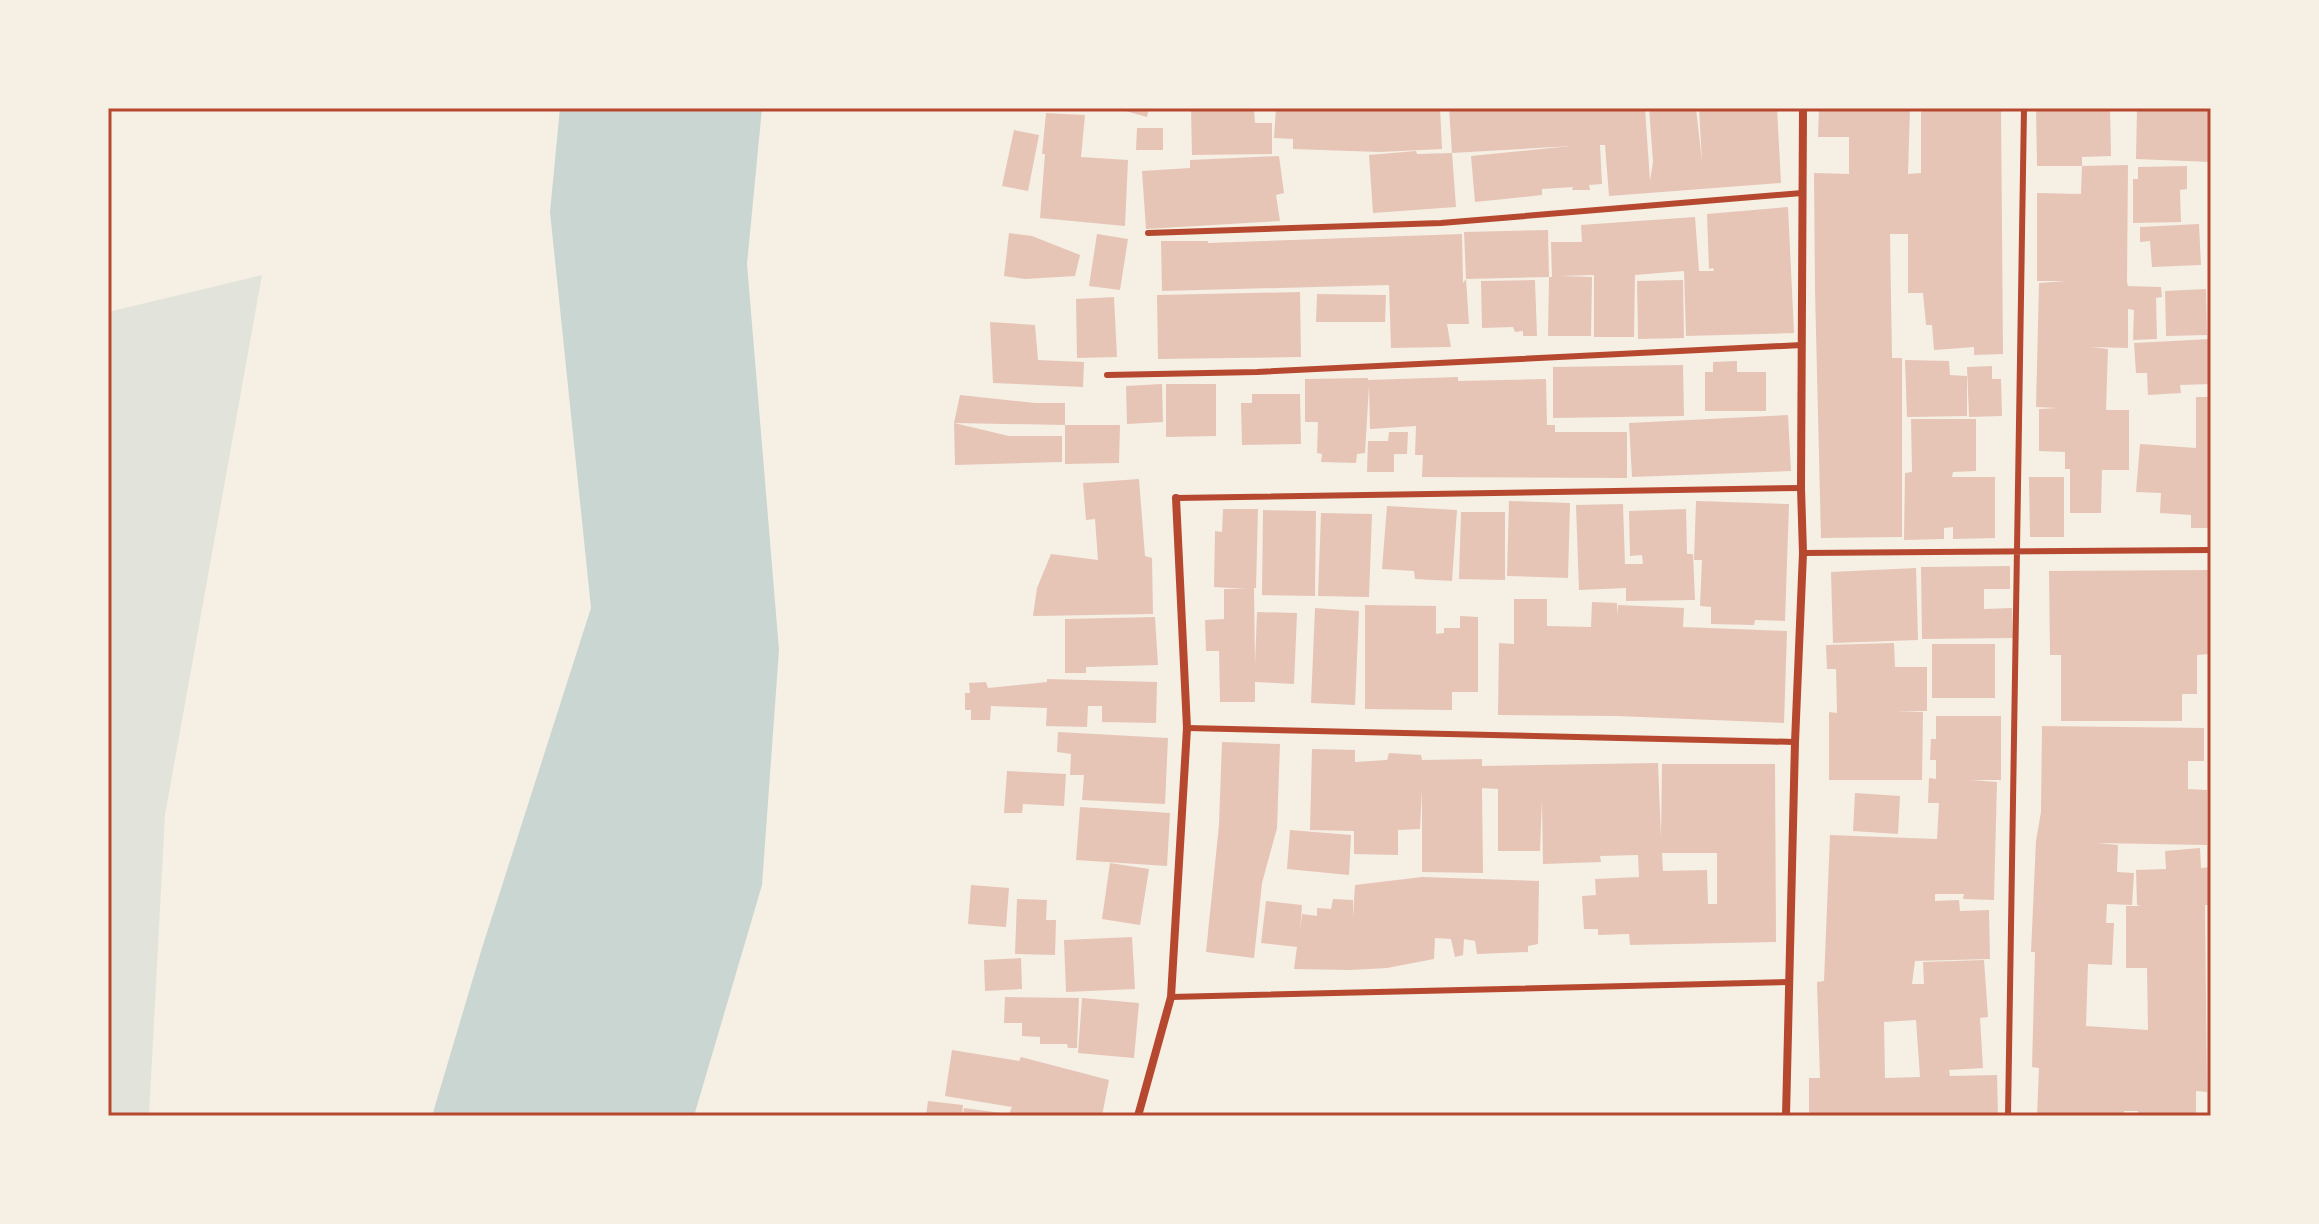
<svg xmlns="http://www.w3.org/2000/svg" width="2319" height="1224" viewBox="0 0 2319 1224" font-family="Figtree,sans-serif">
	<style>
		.green { fill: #e2e4dc }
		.water { fill: #c9d6d2 }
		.building { fill: #e6c5b7; fill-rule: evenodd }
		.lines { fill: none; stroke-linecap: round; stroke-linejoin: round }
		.service { stroke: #b5482f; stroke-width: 6 }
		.minor { stroke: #b5482f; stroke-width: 8 }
		.neatline { fill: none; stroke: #b5482f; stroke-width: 3 }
	</style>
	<rect width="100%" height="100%" fill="#f6efe4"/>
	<!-- green -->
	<path class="green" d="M262,275l-97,540 -16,301h-41v-804z"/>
	<!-- water -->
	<path class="water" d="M560,108h202l-15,156 32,386 -17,235 -68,231h-262l50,-168 109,-340 -41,-396z"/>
	<!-- building -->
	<path class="building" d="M1115,108h34l-2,9z
		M1254,108l1,15h17v31l-80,1 -1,-46z
		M1276,108h164l2,41 -62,3 -87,-3v-10l-19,-1z
		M1449,108h196l5,73 3,-19 -4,-54h47l6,54 -3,-54h78l4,75 -172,13 -4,-51h-5l2,39 -13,1 1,5h-18l1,-3 -31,2v6l-67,7 -4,-46 100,-10 -119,7 4,54 -83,6 -4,-58 47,-4 1,3 35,-1z
		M1910,108l-2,66 13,-1v-65h80l2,246 -29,1v-8l-40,3 -2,-25h-6l-3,-32h-15v-59h-18l2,124h10v179l-81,1 -6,-248 -1,-117 35,1v-37h-31l1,-28z
		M2036,108h74l1,48 -29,1v9h-45z
		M2137,108h74v54l-75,-3z
		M1046,113l39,2 -4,42 47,3 -3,66 -85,-8 5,-64h-3z
		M1137,128h26v22h-27z
		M1014,130l25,5 -11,56 -26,-5z
		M1279,156l5,37 -8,2 4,26 -134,8 -4,-58 48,-3v-8z
		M2128,165l-1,117 1,4 33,1 1,10 -6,1 1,41 -24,1 1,-30 -6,-1v39l-37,-1 17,2 -2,61h23v60h-27l-1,43h-31v-44h-5v-17l-26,-1v-42l19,-1 -22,-1 3,-124 27,-2h-29v-88l44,1 1,-28z
		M2187,166v23l-7,1 1,32 -48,1v-44h5v-12z
		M1788,207l6,126 -108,3 -2,-65 -49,4 -1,62h-40v-62l-35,1 33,1 -1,59h-43l1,-59h3l-1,-35h31l-1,-17 114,-8 4,54h15l-1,-3 -4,1 -2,-55z
		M2199,224l2,41 -49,2 -2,-26 -10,1v-15z
		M1548,230l1,47 -83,2 -2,-47z
		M1009,233l23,3 48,19 -5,21 -50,3 -21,-3z
		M1097,234l31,5 -8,51 -31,-4z
		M1462,234l1,49 3,-4 3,45h-22l4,23 -60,1 -2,-63 -227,6 -1,-50h47v2z
		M1535,280l2,56h-14v-5l-8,1 -2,-5 -31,1 -1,-47z
		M1683,280l1,58 -46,1 -1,-58z
		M2206,289l1,46 -41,1 -1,-45z
		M1300,292l1,65 -143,2 -1,-64z
		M1317,294l69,1 -1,27h-69z
		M1114,297l3,60 -40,1 -1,-59z
		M990,322l45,3 3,35 46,2 -1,25 -90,-4z
		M2211,339v45l-31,1 1,8 -33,2 -1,-22h-11l-2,-30z
		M1905,360l44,1 1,14 17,1v40l-60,1z
		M1737,361v11h29v39h-61v-39h8v-10z
		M1683,365l1,51 -131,2v-51z
		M1992,366v13h9l1,37 -33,1 -2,-50z
		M1458,377v4l88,-2 1,46h8v7h72v46l-205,-1 1,-22h-8l1,-29 -46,3 -1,-43 -4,67 -8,1 -1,9 -35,-1 1,-8 -5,-1 1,-31h-13v-43l63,-1v2z
		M1162,384l1,38 -36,2 -1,-38z
		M1166,384h50v52l-50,1z
		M1252,394h48l1,50 -59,1 -1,-42h11z
		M960,395l75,8h30v22l-111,-2z
		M2196,397h15v131h-20v-13l-31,-2 1,-20 -25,-1 4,-48 56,4z
		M1788,415l3,56 -159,6 -3,-54z
		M1911,419h65v52l-23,1 -1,5h43v61l-42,1v-12l-9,1v11l-40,1 1,-67 7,-1z
		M954,423l55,13h53v26l-107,3z
		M1065,425h55l-1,38 -54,1z
		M1389,432h19l-1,22h-13v18h-27l1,-31h20z
		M2029,477h35v60h-34z
		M1139,479l6,77 7,2 1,56 -120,2 4,-28 14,-34 47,6 -3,-41 -9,1 -3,-37z
		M1509,501l61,2 -2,75 -61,-2z
		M1696,501l93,3 -4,117 -30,-1 -1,5 -43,-1v-17l-11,-1 2,-46h-8z
		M1623,504l2,60h18l-1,-9 -12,1 -1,-45 57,-2 1,45h6l2,46 -69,1v-13l-47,2 -3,-85z
		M1387,506l70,4 -5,71 -37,-2 -1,-8 -32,-2z
		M1223,509h35l-2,79h-2l1,77 2,-53 40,1 -3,71 -39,-2v20h-35l-1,-51h-13l-1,-31 19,-1v-30h22l-32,-2 1,-56 7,1z
		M1263,510l53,1 -1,85 -53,-1z
		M1461,512h44v68l-46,-1z
		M1321,513l51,1 -3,83 -51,-1z
		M2010,566v23h-26v20l28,-1 1,30 -91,1 -1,-72z
		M1916,568l2,72 -85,3 -2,-71z
		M2211,570v84l-14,1v39h-15v27h-121v-66h-11l-1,-84z
		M1514,599h33v27l44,1 1,-25 25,1v14l1,-12 66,3 -1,19 104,4 -3,92 -168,-7 -118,-1 1,-72 15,1z
		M1365,605l71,1v28l8,-1v-5h16v-12l18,1v75h-26v18l-87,-1z
		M1315,608l44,3 -4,94 -44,-2z
		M1155,617l3,48 -72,2v6h-21v-54z
		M1894,643l1,24h32v44h-31l27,1 -1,68h-93v-68l8,1 -1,-44h-9l-1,-24z
		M1932,644h63v54h-63z
		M1047,679l110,3 -1,41 -54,-1v-16h-14l-1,21 -41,-1 1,-18 -56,-2 -1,14h-19v-10h-6v-17h5l-1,-10 17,-1 2,6 59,-6z
		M1936,716h65v64h-30l26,2 -3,118 -31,-1 1,-5h-29v7l24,-1 1,11 29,-1 1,49 -75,2 -3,23h12l-1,-22 61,-2 4,57 -8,1 3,50 -34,2 1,6 47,-1 1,41h-189v-38h11l-3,-96 7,-1 6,-146 107,4 2,-36h-11l1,-25 7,1v-19h-6l1,-21h5zM1916,1020l4,57 -35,1 -1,-56z
		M2042,726l162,2v33h-16v28l19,1v55l-111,-2 22,2 -1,27 17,1 -2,32 -25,-1 -1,19h8l-2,42 -24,-1 -2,62 62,4 -1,-62h-21v-62h15l-4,-1 -1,-35 30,-1 -1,-18 35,-3 1,20 10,-1v38h-6l2,187 -11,-1v25h-58v-5h-14v5h-87l2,-48 -7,-1 3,-115h-4l5,-111 5,-29z
		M1058,732l110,6 -3,66 -83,-4 2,-25h-14l1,-21 -14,-2z
		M1222,742l58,2 -3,84 -15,55 -8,75 -48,-6 13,-127z
		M1312,749l43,1v12l32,-2 2,-7 32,2 1,5 60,-1v7l176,-3 3,75 1,-74h113l1,178 -146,3 -1,-11 -31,1v-6h-14l-2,-33 14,-1 -1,-16 44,-2 -1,-22 -38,1 1,6 -58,2 -1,-65 -2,52h-42v-62l-16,-1 1,85 -61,-1v-83l-2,40 -22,1v25l-44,-1v-23l-44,-1zM1662,853h55v51h-9l-1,-34 -44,1z
		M1007,771l59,3 -2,32 -41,-2 -1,9h-18z
		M1855,793l45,3 -2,38 -45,-3z
		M1080,807l90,6 -3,53 -91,-6z
		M1290,830l61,5 -2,40 -62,-6z
		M1110,863l39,6 -9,56 -38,-6z
		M1422,877l117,4 -1,63 -10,2v6l-51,2 -2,-13 -11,-2 -1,16 -8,2 -4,-18 -16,-1 -1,21 -47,9 -37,2 -56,-1 3,-22 -36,-4 5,-42 36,4 -2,27 2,-18 15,2v-8l14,1 2,-10 20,1v18l2,-33z
		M971,885l38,3 -3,39 -38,-3z
		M1017,899l30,1 -1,20h10l-1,35 -40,-1z
		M1132,937l3,52 -69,3 -2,-52z
		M1021,958l1,31 -37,2 -1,-31z
		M1005,997l74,1 -2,50h-9l-1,-4h-27v-7l-18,-1v-13h-18z
		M1082,998l57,5 -5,55 -56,-5z
		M952,1050l67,11 2,-4 88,23 -7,36h-139l1,-8 45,6 3,-7 -67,-11z
		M928,1101l35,4 -1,11h-36z"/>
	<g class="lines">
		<!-- service -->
		<path class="service" d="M1148,233l293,-10 361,-30
			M1107,375l150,-3 545,-27
			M1176,498l625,-10
			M1803,553l408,-3
			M1187,728l608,14
			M1171,997l619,-15
			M2008,1116l16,-1008"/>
		<!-- minor -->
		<path class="minor" d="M1138,1116l33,-119 16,-269 -11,-230
			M1786,1116l9,-374 8,-189 -2,-65 2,-380"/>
	</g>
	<!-- border -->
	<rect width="2319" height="1224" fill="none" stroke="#f6efe4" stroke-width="220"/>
	<rect x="110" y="110" width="2099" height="1004" class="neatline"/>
</svg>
